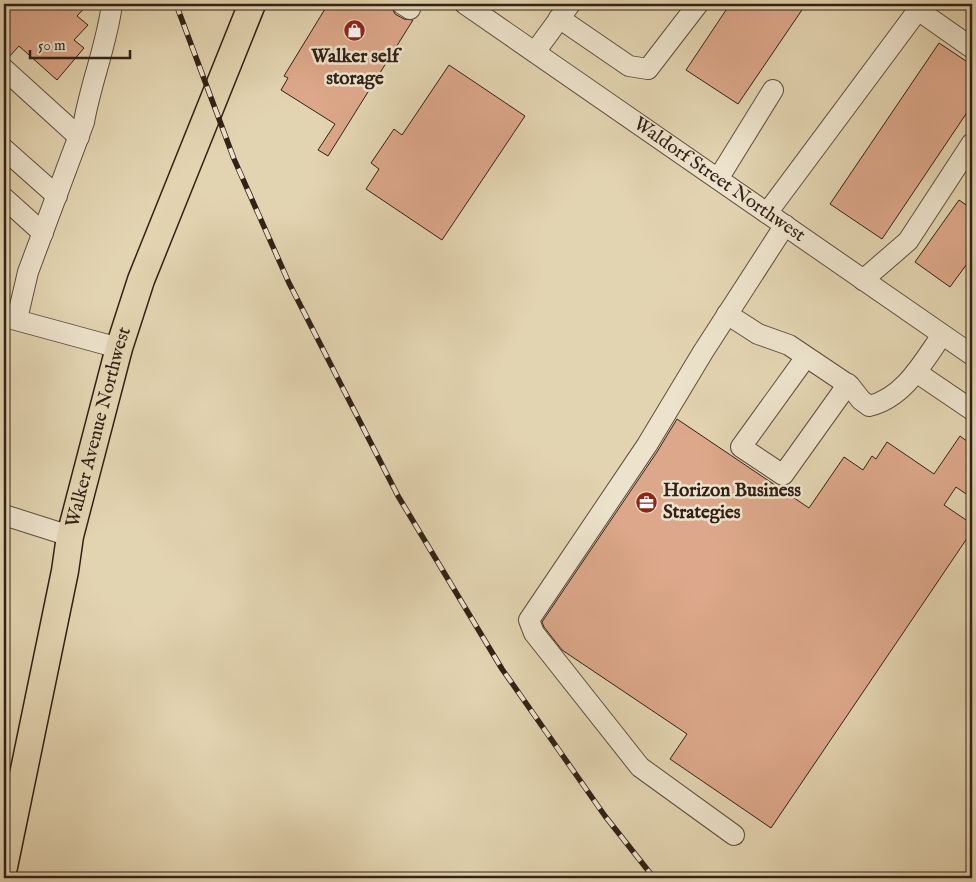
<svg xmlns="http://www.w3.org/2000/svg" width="976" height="882" viewBox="0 0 976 882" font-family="'IM FELL English',serif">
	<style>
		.building { fill: #dca78a; stroke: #322117 }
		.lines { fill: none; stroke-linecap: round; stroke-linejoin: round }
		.minor-casing { stroke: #5e4e3e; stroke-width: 22 }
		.major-casing { stroke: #322117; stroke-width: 29 }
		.minor { stroke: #ede3cc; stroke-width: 20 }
		.major { stroke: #e3d4b1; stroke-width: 26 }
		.rail-casing { stroke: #322117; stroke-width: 5.5 }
		.rail { stroke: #ede3cc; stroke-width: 4; stroke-dasharray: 11; stroke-linecap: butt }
		.labels { text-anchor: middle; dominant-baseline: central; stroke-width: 5; stroke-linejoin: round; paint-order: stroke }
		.poi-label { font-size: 19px; font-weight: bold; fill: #322117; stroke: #ede3cc }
		.street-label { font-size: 19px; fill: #322117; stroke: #ede3cc }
	</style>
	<rect width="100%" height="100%" fill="#e3d4b1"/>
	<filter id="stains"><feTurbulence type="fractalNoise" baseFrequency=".004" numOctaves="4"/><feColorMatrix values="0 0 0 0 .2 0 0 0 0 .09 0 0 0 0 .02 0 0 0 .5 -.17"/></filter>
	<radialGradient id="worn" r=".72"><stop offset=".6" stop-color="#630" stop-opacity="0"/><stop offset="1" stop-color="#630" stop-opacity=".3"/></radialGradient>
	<!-- building -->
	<path class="building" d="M4,4h84l-11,12 11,9 -14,15 10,8 -27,32 -38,-34 -11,12 -4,-1z
		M328,4h58l5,2 4,8 9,5 9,1 -85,136 -10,-6 17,-26 -54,-34 7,-12 -4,-2z
		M730,4h76l-68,100 -52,-34z
		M939,43l33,22v40l-90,134 -52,-35z
		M449,65l76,51 -83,124 -76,-51 13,-20 -8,-6 23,-34 8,6z
		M959,200l13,9v48l-22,30 -35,-25z
		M677,419l132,89 35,-51 19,13 9,-14 4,3 11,-17 47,32 26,-38 12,9v53l-16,-11 -12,18 28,19v7l-201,297 -101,-69 17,-25 -125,-84 -18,-23 -2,-5 115,-170z"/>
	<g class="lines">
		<defs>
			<g id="minor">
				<path d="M402,4l8,5"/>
				<path id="s1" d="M465,4l507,351"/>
				<path d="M559,18l70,48 19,3 50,-65"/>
				<path d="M535,52l35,-48"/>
				<path d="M4,69l75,68"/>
				<path d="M4,149l53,47"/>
				<path d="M718,179l55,-89"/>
				<path d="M4,198l39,35"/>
				<path d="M767,213l151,-203 54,38"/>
				<path d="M863,280l45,-39 64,-98"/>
				<path d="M727,314l31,20 31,11 61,41 11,14 8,6c35,-8 54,-44 73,-71"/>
				<path d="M5,317l114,31"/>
				<path d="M17,319l11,-47 56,-150c7,-40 23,-78 28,-118"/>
				<path d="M806,357l-65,90 42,28 65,-91"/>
				<path d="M916,372l56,38"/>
				<path d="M4,515l66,21"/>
				<path d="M734,835l-94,-68 -106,-134 -5,-13 118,-175 56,-93 82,-127"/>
			</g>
			<g id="major">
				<path id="s2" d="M4,867l61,-296 5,-35 49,-188 22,-68 111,-276"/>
			</g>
		</defs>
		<!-- minor casing -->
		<use href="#minor" class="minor-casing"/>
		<!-- major casing -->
		<use href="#major" class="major-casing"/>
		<!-- minor -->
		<use href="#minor" class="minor"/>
		<!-- major -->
		<use href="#major" class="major"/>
		<defs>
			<path id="rail" d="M176,4l58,155 55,124 109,213 104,173 103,147 49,62"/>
		</defs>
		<!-- rail casing -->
		<use href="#rail" class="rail-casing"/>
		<!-- rail -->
		<use href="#rail" class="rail"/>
	</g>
	<!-- icons -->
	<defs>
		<symbol id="shop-disc" viewBox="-11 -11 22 22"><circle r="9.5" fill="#8f2418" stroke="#ede3cc"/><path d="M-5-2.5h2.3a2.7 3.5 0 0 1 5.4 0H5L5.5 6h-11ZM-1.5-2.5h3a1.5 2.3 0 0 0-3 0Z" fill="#fff"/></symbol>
		<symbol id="office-disc" viewBox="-11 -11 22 22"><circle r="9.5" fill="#8f2418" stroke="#ede3cc"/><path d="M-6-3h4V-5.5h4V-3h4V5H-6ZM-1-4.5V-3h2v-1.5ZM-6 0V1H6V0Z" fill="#fff"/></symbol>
	</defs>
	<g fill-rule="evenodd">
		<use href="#shop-disc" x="342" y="18" width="25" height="25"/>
		<use href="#office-disc" x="634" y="490" width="25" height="25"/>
	</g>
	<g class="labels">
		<!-- poi labels -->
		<g class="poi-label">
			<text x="355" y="57">Walker self<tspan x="355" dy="22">storage</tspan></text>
			<text x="663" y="491" text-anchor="start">Horizon Business<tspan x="663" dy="22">Strategies</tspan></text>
		</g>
		<!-- street labels -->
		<g class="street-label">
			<text stroke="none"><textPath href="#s1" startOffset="309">Waldorf Street Northwest</textPath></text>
			<text stroke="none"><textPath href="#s2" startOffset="450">Walker Avenue Northwest</textPath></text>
		</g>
	</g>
	<!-- margin -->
	<rect width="976" height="882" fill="none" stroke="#e3d4b1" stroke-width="20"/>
	<rect x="5" y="5" width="966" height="872" fill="none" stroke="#322117" stroke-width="2.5"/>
	<rect x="10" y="10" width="956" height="862" fill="none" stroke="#322117"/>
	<!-- scale -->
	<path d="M30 50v8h100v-8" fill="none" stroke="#322117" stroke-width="2.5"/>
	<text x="38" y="50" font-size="15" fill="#322117" stroke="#ede3cc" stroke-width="4" paint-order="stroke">50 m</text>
	<rect width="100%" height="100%" filter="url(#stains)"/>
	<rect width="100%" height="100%" fill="url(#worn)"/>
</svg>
